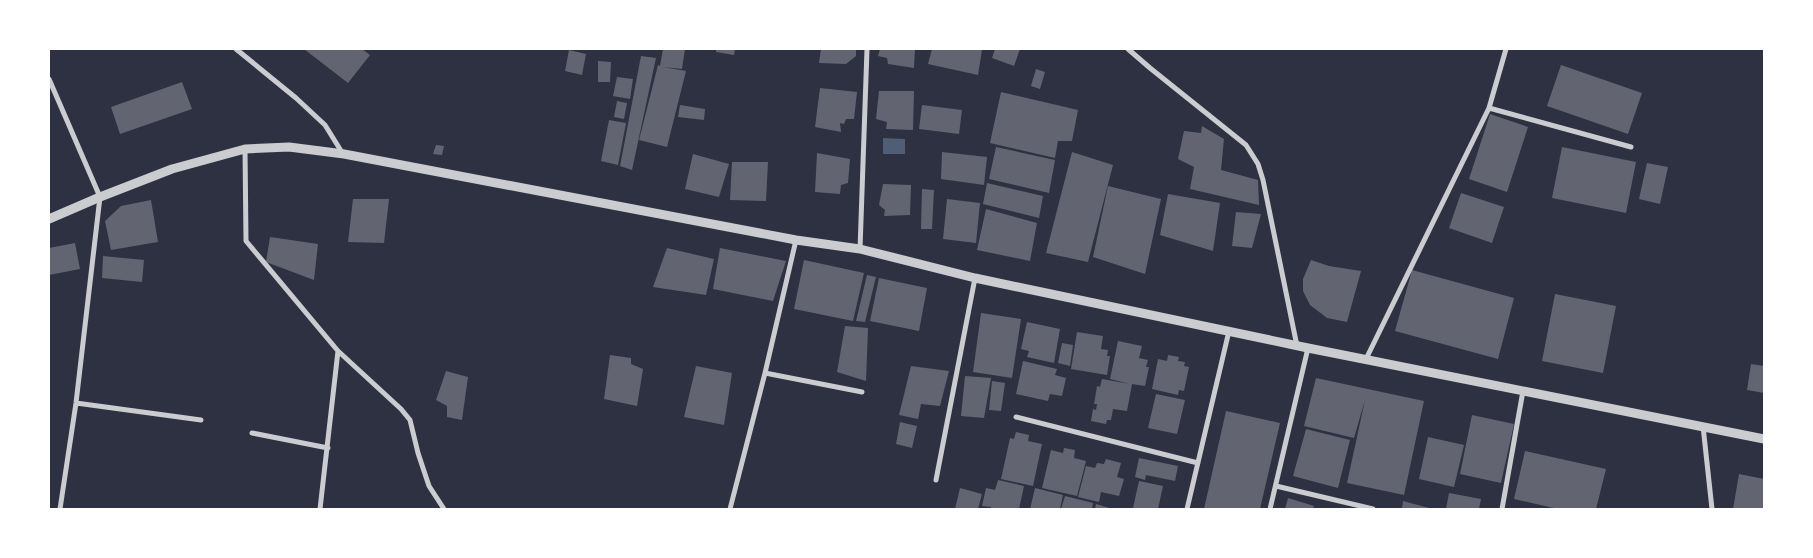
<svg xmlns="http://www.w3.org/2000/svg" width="1813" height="558" viewBox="0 0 1813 558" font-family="Overpass,sans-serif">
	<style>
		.water { fill: #4f5d75 }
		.building { fill: #626471 }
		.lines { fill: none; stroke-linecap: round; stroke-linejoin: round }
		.minor { stroke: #caccd0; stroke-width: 5 }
		.tertiary { stroke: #caccd0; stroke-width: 9 }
	</style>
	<rect width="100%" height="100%" fill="#2d3142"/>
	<!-- water -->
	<path class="water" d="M883,138l22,1v15h-22z"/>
	<!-- building -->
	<path class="building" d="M304,49h58l8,6 -22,28z
		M663,49h22l-3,20 -19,-2 23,4 -19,76 -28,-7 19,-75 2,1z
		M716,49h19l-1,6 -18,-3z
		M821,49h35v7l-10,8 -27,-1z
		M880,49h35l-1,19 -26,-4 -1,-6 -9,-2z
		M932,49l50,1 -4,25 -50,-11z
		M995,49h25l-6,17 -22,-8z
		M569,50l17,4 -4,21 -17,-4z
		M641,56l15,2 -24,112 -12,-4z
		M598,61l13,1 -1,20h-12z
		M1561,65l81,28 -14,41 -81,-28z
		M1036,69l9,3 -5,17 -9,-3z
		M617,77l16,2 -3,20 -17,-3z
		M182,82l10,27 -72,25 -9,-27z
		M820,88l37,4 -3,27h-8l-2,5 -4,-1 1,9 -26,-5z
		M879,91h35l-1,39 -27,-1 1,-7 -11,-3z
		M1001,92l77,18 -6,31h-14l-3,17 -65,-15z
		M617,101l10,2 -3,16 -10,-2z
		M680,105l25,4 -1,11 -26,-3z
		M922,105l40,5 -3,24 -40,-5z
		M1490,114l38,13 -21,65 -38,-13z
		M609,120l17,3 -8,42 -17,-4z
		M1202,126l22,13 -3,31 37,10 1,25 -69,-16 4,-22 -16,-8 6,-28 17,2z
		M436,145l8,1 -2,9 -9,-1z
		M996,147l59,13 -6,33 -60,-14z
		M1562,147l74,15 -10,51 -74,-15z
		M942,152l45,5 -3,28 -43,-6z
		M1072,152l41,13 -25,97 -42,-9z
		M817,153l33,6 -2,24 -7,2 -1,9 -25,-2z
		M693,154l36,10 -10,33 -34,-8z
		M732,162h36l-2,39 -36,-1z
		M1647,163l21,4 -8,37 -21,-5z
		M987,183l56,13 -4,22 -56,-14z
		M883,184l28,1 -1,30 -26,1 1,-6 -6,-5z
		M1108,186l53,13 -16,75 -52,-17z
		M922,189l12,1 -2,39h-11z
		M1461,193l43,14 -12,36 -43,-15z
		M1168,194l52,9 -7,48 -53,-16z
		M353,199h36l-5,44 -36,-1z
		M947,199l33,4 -4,40 -33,-4z
		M151,200l7,42 -47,8 -6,-29 16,-15z
		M986,209l51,14 -7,38 -53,-11z
		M1236,212l25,2 -9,34 -20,-2z
		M270,237l48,7 -4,36 -48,-18z
		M75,243l5,26 -31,6v-27z
		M667,248l47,11 -8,36 -53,-8z
		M720,248l66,13 -13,40 -60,-12z
		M103,256l41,4 -2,22 -40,-4z
		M804,260l60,13 -11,48 -59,-12z
		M1311,260l18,6 32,5 -14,51 -20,-4 -17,-13 -7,-14v-12z
		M1412,270l102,28 -16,61 -103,-28z
		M867,275l9,2 -11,45 -9,-1z
		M879,278l48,10 -8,43 -49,-10z
		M1555,294l61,12 -13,67 -61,-12z
		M981,313l40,6 -9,59 -39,-6z
		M1027,322l33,7 -6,34 -27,-6 2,-6 -8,-2z
		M845,326l23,2 -2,53 -29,-9z
		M1077,332l26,4 -2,13 7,1 -1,6h3l-3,19 -36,-6z
		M1118,341l24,5 -3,12 9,2 -2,7h3l-4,19 -13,-2 -5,27 -14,-2 -2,11h-4l-1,4 -15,-3 2,-12 3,1 1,-6h-3l3,-18 3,1 2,-8 28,5 -20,-5z
		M1062,343l11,2 -3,21 -12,-3z
		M610,355l21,3v6l12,5 -6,37 -33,-7z
		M1168,355l11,2 -1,4 7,1 -1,4 5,1 -5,24 -5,-1 -1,5 -26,-6 6,-30 9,2z
		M1023,361l34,8 -2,6 11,3 -4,18 -12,-2 -2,7 -32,-7z
		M1751,364l13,2v27l-17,-3z
		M696,366l36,7 -8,52 -40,-8z
		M911,366l38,5 -9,35 -19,-2 -3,15 -19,-4z
		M446,371l22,6 -6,43 -15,-3v-11l-11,-6z
		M965,376l26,2 -7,40 -23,-2z
		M1316,378l108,23 -20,94 -57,-12 18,-83 -11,38 -50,-12z
		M992,381l13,2 -4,28 -12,-1z
		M1156,394l29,6 -8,34 -29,-6z
		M1226,411l54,12 -20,86h-56z
		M1472,415l42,9 -13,59 -41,-9z
		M900,422l17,4 -5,22 -16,-4z
		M1306,429l44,11 -12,48 -45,-12z
		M1016,432l13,3 -1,6 14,3 -9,42 -32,-7 9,-41 4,1z
		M1428,437l36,8 -10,42 -35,-8z
		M1064,448l11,2 -1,8 12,3 -9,35 -35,-8 9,-38 12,3z
		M1525,451l81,18 -10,40h-38l-44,-10z
		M1139,458l39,8 -3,15 -29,-6 -1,5 -10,-3z
		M1106,459l15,4 -4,14 7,2 -5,17 -18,-4 -2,10 -21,-5 8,-31 9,2 2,-5 7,1z
		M1739,474l25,5v30h-31z
		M998,480l26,6 -5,23h-28v-2l-9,-1 4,-18 9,2z
		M1139,481l24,5 -5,23 -25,-1z
		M960,488l22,6 -4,15h-23z
		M1035,488l28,7 -3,14h-30z
		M1449,493l32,6 -2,10h-33z
		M1065,496l28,7 -1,6h-31z
		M1288,498l26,8 -1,3h-28z
		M1403,501l30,8h-31z
		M1096,504l17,5h-18z"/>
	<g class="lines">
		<!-- minor -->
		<path class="minor" d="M236,49l60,49 29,27 18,29
			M1128,49l22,19 96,77 12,19 5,16 34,166
			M49,79l51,118 -24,206 -16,106
			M1489,108l142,39
			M245,149l1,92 92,110 63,58 9,11 8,33 11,33 15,23
			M860,249l7,-200
			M1366,359l123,-251 17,-59
			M765,373l97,19
			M76,403l125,17
			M1016,417l182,46
			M1703,426l9,83
			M252,433l76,15
			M936,480l39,-202
			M1276,486l97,23
			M320,509l18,-158
			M730,509l35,-136 31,-133
			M1187,509l42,-178
			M1270,509l38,-161
			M1502,509l21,-118"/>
		<!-- tertiary -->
		<path class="tertiary" d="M49,219l51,-22 72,-28 73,-20 44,-2 55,7 452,86 64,9 115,29 333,70 456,91"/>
	</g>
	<!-- border -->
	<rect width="1813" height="558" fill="none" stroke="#ffffff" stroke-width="100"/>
</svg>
